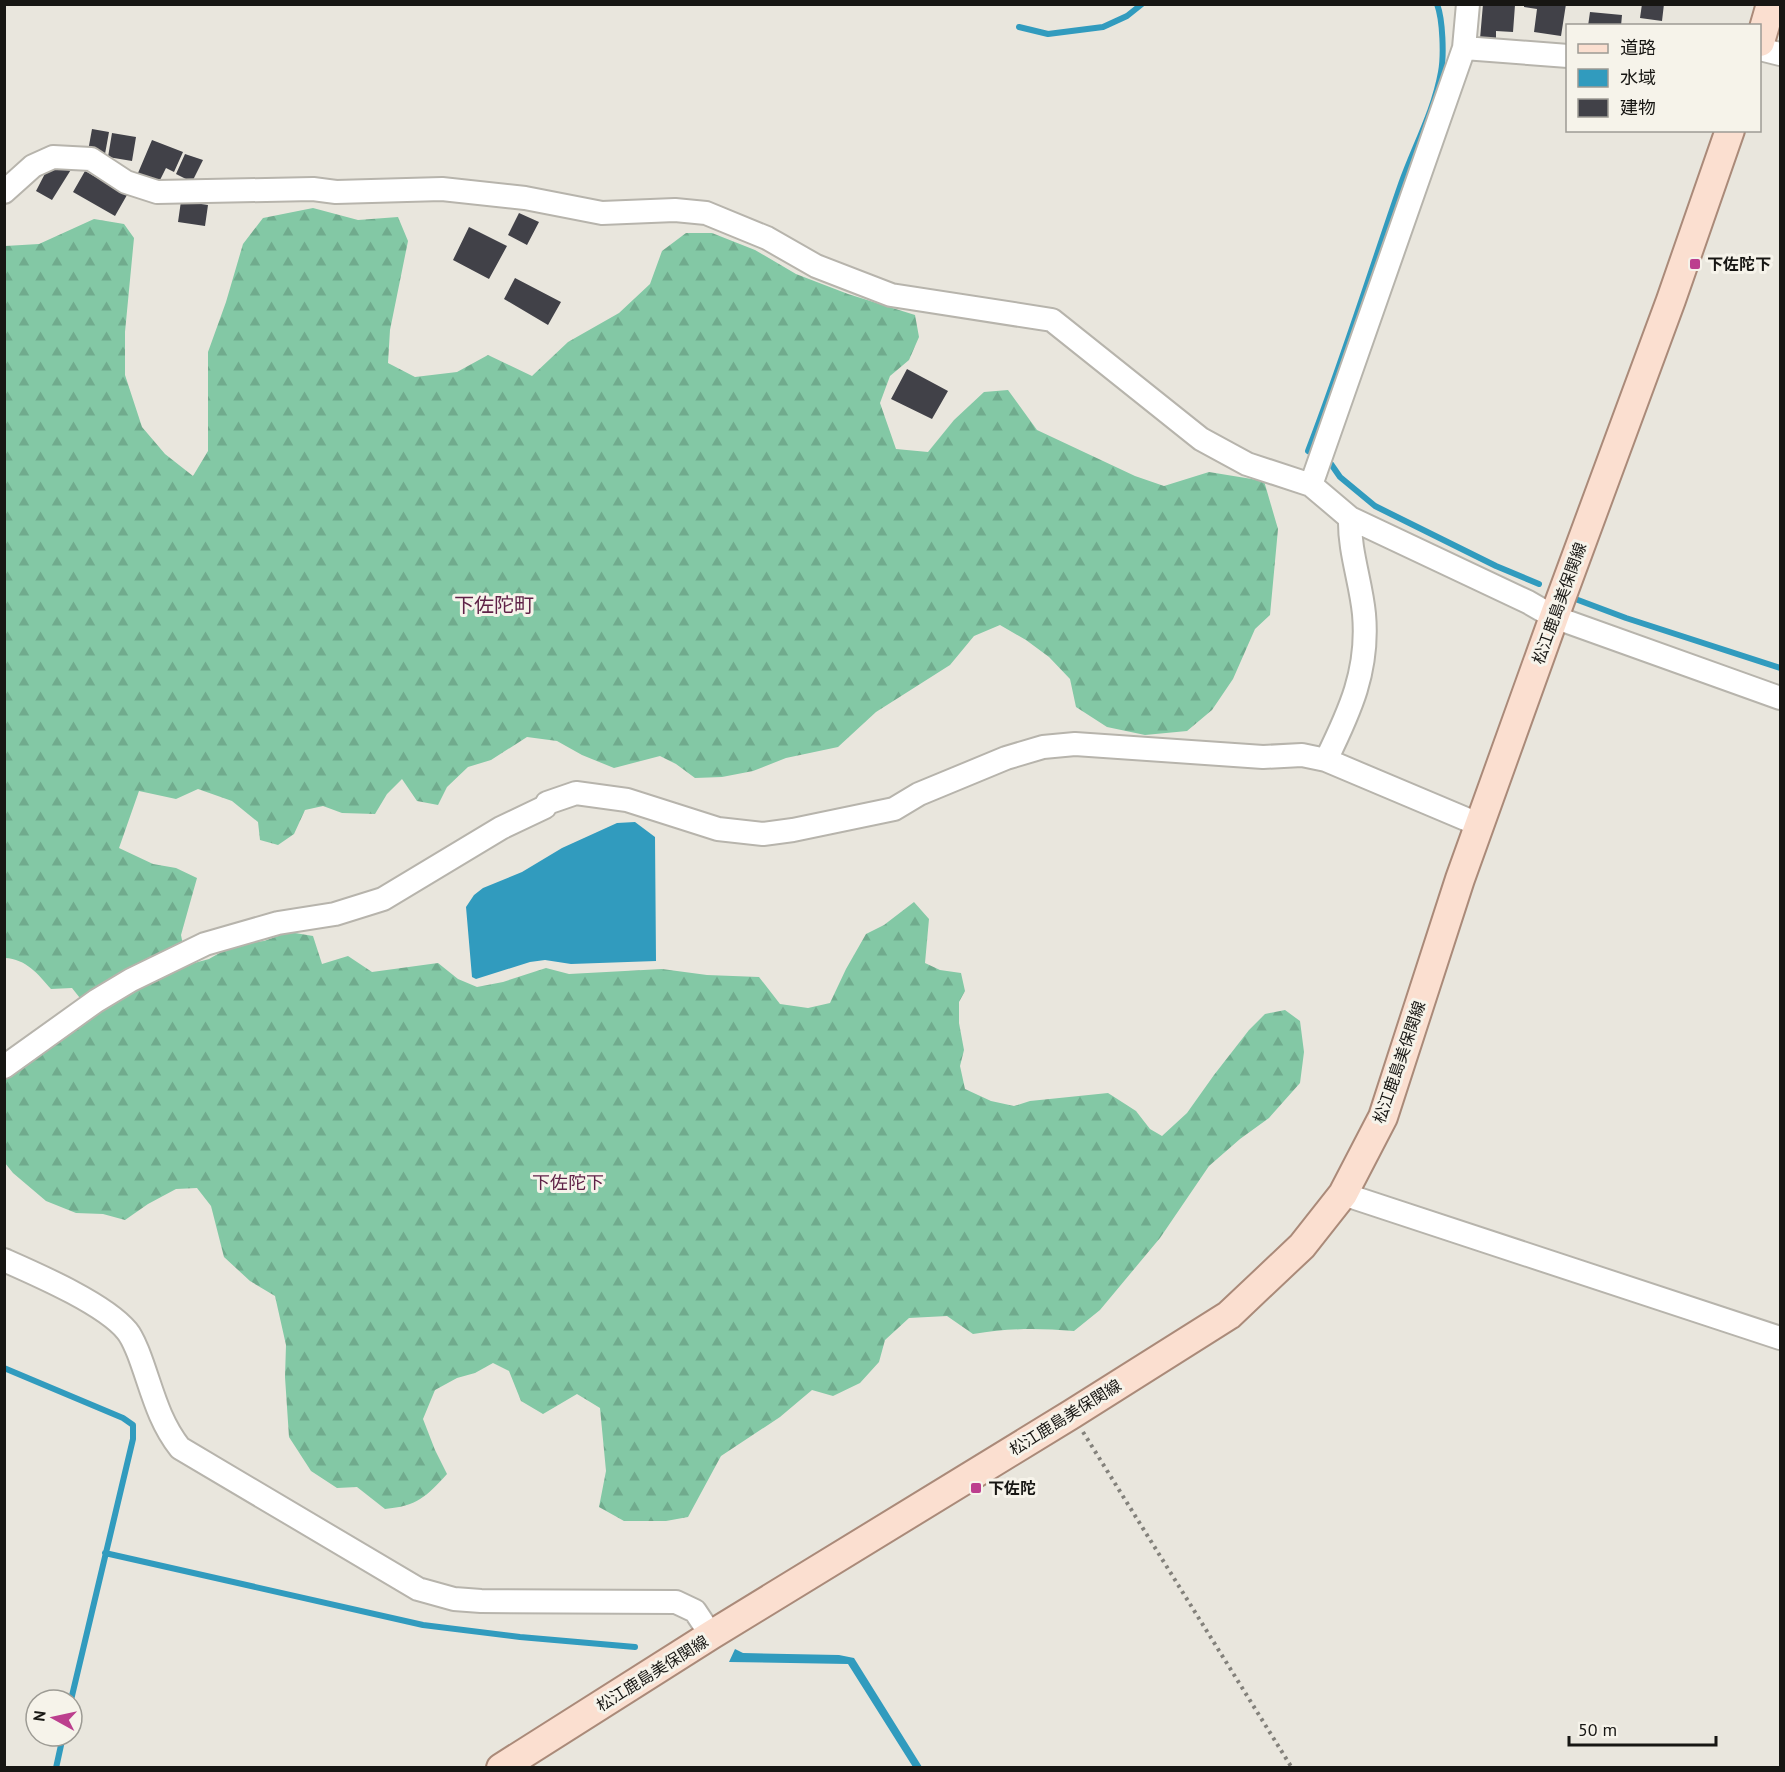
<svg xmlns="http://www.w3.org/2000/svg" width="1785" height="1772" viewBox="0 0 1785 1772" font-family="'PT Sans','Noto Sans JP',sans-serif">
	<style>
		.forest { fill: url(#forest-firs) }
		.water { fill: #319bbe }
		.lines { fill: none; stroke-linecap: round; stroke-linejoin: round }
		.stream { stroke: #319bbe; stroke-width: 6 }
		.building { fill: #414148 }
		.minor-casing { stroke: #b7b4ac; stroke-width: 26 }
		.major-casing { stroke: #aa8a79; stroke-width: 32 }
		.path { stroke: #83817b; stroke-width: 4; stroke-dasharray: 3 4.5; stroke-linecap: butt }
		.minor { stroke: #fff; stroke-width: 22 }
		.major { stroke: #fbdfd0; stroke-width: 28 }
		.poi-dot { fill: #bc3f8e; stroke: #f6f3ea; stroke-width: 2 }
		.labels { text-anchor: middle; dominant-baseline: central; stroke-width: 6; stroke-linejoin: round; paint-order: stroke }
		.poi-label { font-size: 16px; font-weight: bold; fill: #171613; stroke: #f6f3ea; text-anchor: start }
		.street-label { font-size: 16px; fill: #171613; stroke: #f6f3ea }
		.neighbourhood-label { font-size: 18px; fill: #5f2247; stroke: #f6f3ea }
		.quarter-label { font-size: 20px; fill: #5f2247; stroke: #f6f3ea }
	</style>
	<defs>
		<pattern id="forest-firs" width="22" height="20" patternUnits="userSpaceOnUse" patternTransform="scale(1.5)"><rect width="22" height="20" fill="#83c8a5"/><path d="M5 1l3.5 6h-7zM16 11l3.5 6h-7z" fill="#70ab8d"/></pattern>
	</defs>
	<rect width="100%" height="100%" fill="#e9e6dd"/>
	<!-- forest -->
	<path class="forest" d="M313,208l45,12 40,-3 10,24 -18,89 -2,33 27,14 42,-5 31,-17 44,21 36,-34 51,-29 31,-29 12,-33 24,-18h26l43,17 41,24 52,20 67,21 4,22 -10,23 -19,16 -10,27 16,46 32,3 26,-32 30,-28 24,-2 29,40 98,46 29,10 45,-14 55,9 14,48 -8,86 -15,14 -22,50 -21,31 -25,21 -42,4 -38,-8 -31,-20 -6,-28 -21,-22 -23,-17 -26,-15 -26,11 -24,29 -74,47 -38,35 -52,11 -33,13 -31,6 -27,1 -19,-14 -16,-8 -46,12 -32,-13 -25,-14 -30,-4 -36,23 -23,7 -21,20 -9,18 -21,-4 -15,-22 -15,15 -12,20 -33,-1 -19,-7 -18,4 -11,24 -16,11 -18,-5 -2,-18 -26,-21 -34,-12 -22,10 -37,-8 -20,57 34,16 23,4 21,10 -16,57 6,30 22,-6 26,-15 29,-3 25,-9 24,4 9,28 26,-8 24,16 66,-9 20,16 19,8 26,-5 43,-14 23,6 93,-5 45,6 52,2 21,27 28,4 22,-5 16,-34 20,-35 18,-9 30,-23 15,17 -4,44 15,7 21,3 4,18 -6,11v21l5,27 -4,16 5,23 26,12 23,5 16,-5 78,-8 28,18 14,18 12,7 25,-23 27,-38 35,-45 16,-16 20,-4 15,11 4,31 -4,31 -31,35 -29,21 -31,27 -49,72 -60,72 -26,21c-37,-3 -64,-3 -101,3l-26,-18 -38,2 -24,22 -6,22 -19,21 -27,13 -21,-6 -32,27 -59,39 -33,61 -22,4h-42l-25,-14 7,-36 -6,-63 -23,-14 -34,20 -22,-13 -12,-30 -16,-8 -18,10 -18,5 -22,12 -12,29 12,31 12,24c-21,23 -30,32 -62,35l-28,-22 -20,1 -26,-17 -22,-34 -4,-60 1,-32 -11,-49 -25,-15 -26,-24 -13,-51 -14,-18 -21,1 -28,15 -23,16 -22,-6 -27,-1 -30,-12 -33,-28 -8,-10 -1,-86 87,-65 -19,-24 -21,1c-13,-15 -25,-30 -46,-31v-712l34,-2 55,-25 30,5 10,14 -9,94v43l17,52 23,27 28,22 15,-25v-99l18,-50 17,-58 20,-26z"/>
	<!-- water -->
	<path class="water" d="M635,822l20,15 1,124 -85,3 -26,-4 -15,2 -54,17 -4,-2 -6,-70 8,-12 9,-7 39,-16 40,-24 55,-25z
		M735,1649l8,4 96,2 15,3 68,109h-9l-65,-103 -119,-2z"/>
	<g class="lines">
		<!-- stream -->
		<path class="stream" d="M1019,27l29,7 55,-7 24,-11 15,-12
			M1316,456l-8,-5c34,-88 62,-178 93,-267 13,-37 33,-73 40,-112 3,-16 2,-52 -4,-68
			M1325,461l6,3 9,13 35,29 121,60 43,18
			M1570,597l56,21 154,50
			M4,1368l119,50 10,7v14l-62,261
			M105,1553l318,72 97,12 115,10
			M56,1768l7,-32"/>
	</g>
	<!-- building -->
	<path class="building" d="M1483,4l32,1 -2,27 -17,-1v9l-16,-1z
		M1524,4h42l-5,32 -27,-4 3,-23 -13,-2z
		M1642,4h22l-2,17 -22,-3z
		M1590,12l32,3 -1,11h-33z
		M92,129l17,3 -4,22 -17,-3z
		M112,133l24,4 -4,24 -24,-4z
		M152,140l31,12 -9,20 -8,-4 -7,14 -21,-9z
		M185,154l18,6 -11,22 -16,-8z
		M52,160l20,8 -20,32 -16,-9z
		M85,171l42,24 -12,21 -42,-24z
		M181,201l27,4 -3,21 -27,-4z
		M519,213l20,9 -12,23 -19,-10z
		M469,227l38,19 -18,33 -36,-19z
		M515,278l46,24 -13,23 -44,-26z
		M907,369l41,22 -16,28 -41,-20z"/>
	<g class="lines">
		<defs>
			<path id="minor" d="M1464,48l104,8
				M1760,49l20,5
				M4,192l29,-26 20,-9 38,2 35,23 31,10 156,-3 23,3 106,-3 83,9 77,15 73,-3 31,3 61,25 49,28 75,29 161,25 149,119 46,25 64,21 39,33 178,84 26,15 226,81
				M1311,485l153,-437 4,-44
				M1326,760c24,-49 43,-90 38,-146 -3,-32 -15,-63 -14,-96
				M4,1067l92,-66 35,-21 74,-36 73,-21 57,-9 48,-15 118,-71 44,-21 2,-4 29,-10 51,7 91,29 45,5 30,-4 101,-21 25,-15 87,-36 37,-11 32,-3 188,13 39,-2 24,5 154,65
				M1343,1194l437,144
				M4,1260c34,15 101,44 123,71 5,6 8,14 11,21 13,33 19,67 42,96l238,141 36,10 27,2 195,1 19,9 16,24"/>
			<path id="major" d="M1760,42l11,-38
				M501,1768l210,-133 361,-221 157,-99 73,-69 41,-52 40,-77 77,-238 94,-262 117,-317 59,-170"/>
		</defs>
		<!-- minor casing -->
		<use href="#minor" class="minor-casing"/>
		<!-- major casing -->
		<use href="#major" class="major-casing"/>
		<!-- path -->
		<path class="path" d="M1083,1432l209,336"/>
		<!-- minor -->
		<use href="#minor" class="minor"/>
		<!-- major -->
		<use href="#major" class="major"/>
	</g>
	<!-- markers -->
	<g class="poi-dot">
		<rect x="1689" y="258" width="12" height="12" rx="3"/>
		<rect x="970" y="1482" width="12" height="12" rx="3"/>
	</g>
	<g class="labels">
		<!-- poi labels -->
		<g class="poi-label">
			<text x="1707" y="264">下佐陀下</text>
			<text x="988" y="1488">下佐陀</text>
		</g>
		<!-- street labels -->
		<g class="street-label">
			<text transform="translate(1559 603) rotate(-70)">松江鹿島美保関線</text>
			<text transform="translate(1399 1062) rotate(-71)">松江鹿島美保関線</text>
			<text transform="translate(1065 1417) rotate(-32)">松江鹿島美保関線</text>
			<text transform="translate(652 1673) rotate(-32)">松江鹿島美保関線</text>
		</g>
		<!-- neighbourhood labels -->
		<g class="neighbourhood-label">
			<text x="568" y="1182">下佐陀下</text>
		</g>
		<!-- quarter labels -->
		<g class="quarter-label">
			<text x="494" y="605">下佐陀町</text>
		</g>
	</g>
	<!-- border -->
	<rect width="1785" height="1772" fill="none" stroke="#171613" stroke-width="12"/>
	<!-- legend -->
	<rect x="1566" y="24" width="195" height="108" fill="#f6f3ea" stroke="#9d9b94" stroke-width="1.5"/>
	<rect x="1578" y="44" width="30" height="9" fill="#fbdfd0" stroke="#9d9b94" stroke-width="1.5"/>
	<text x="1620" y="54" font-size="18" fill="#171613">道路</text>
	<rect x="1578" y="69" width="30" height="18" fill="#319bbe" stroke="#9d9b94" stroke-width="1.5"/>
	<text x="1620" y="84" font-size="18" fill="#171613">水域</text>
	<rect x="1578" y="99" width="30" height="18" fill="#414148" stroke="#9d9b94" stroke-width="1.5"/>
	<text x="1620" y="114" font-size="18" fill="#171613">建物</text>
	<!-- north arrow -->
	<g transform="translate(54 1718) rotate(278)"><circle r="28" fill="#f6f3ea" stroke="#9d9b94" stroke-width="1.5"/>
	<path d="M0-4.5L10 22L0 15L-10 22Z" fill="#bc3f8e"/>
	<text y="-9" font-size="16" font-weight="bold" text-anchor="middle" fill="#171613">N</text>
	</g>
	<!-- scale -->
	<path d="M1569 1736v9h147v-9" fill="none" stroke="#171613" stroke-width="3"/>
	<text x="1578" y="1736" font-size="18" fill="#171613" stroke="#f6f3ea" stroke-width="4.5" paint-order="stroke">50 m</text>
</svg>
